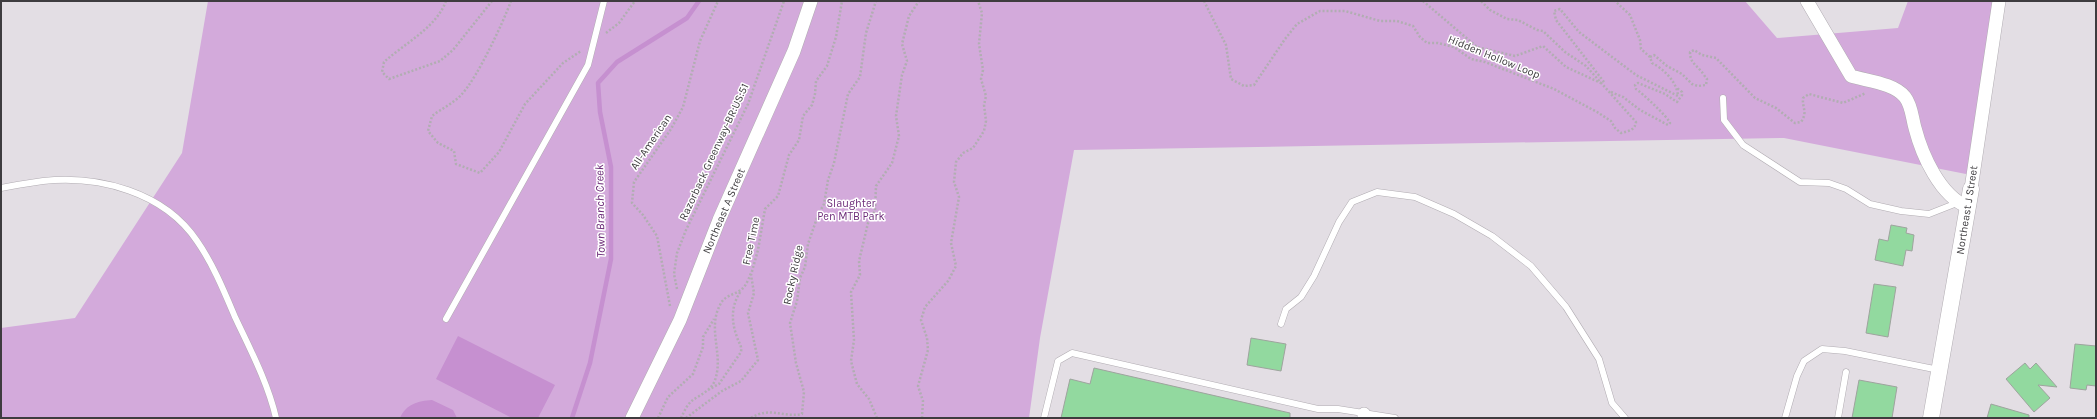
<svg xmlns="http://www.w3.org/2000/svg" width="2097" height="419" viewBox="0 0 2097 419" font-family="Karla,sans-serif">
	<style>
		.green { fill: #d3aadb }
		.water { fill: #c690d0 }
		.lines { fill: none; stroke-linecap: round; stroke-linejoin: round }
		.stream { stroke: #c690d0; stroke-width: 4.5 }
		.building { fill: #92d99f; stroke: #9ea49e }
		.service-casing { stroke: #b1acb2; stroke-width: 7 }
		.minor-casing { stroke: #b1acb2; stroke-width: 14 }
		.tertiary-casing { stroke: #b1acb2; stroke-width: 17 }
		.path { stroke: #b1adb2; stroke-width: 2.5; stroke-dasharray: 2 2; stroke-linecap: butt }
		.service { stroke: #fff; stroke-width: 6 }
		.minor { stroke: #fff; stroke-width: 13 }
		.tertiary { stroke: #fff; stroke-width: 16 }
		.labels { text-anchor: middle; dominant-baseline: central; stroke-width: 3; stroke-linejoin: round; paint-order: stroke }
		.street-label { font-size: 11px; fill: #3e3c3f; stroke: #fff }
		.park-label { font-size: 11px; fill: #6c2b78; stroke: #fff }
		.water-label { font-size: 12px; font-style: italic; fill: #692875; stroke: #fff }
	</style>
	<rect width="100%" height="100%" fill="#e3dee4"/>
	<!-- green -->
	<path class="green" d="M208,1h1537l32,37 121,-10 10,-27h95l-32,174 -187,-37 -710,12 -34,188 -11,80h-1028v-90l74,-10 107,-165z"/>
	<!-- water -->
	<path class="water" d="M458,336l97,49 -17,33h-26l-76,-39z
		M432,400l21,10 4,8h-57c6,-14 18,-17 32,-18z"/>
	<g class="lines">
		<!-- stream -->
		<path class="stream" d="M572,418l18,-55 21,-104v-92l-11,-55 -2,-29 19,-21 70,-44 12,-17"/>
	</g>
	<!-- building -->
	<path class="building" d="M1891,225l16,3 -1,5 8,2 -2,16 -6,-1 -3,16 -28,-6 4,-21 9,2z
		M1874,284l22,3 -8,50 -22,-4z
		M1251,338l35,6 -5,27 -34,-6z
		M2075,344l21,2v40l-9,-1 -1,5 -16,-2z
		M2025,363l5,6 6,-6 21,24 -19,-2 12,13 -16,14 -28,-33z
		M1094,368l196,45v5h-229l9,-39 20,5z
		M1859,380l38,7 -5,31h-40z
		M1991,404l38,11v3h-42z"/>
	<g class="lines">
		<defs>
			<path id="service" d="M1723,98l1,22 19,25 57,37 29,1 17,6 24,15 31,7 28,3 28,-11
				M1,188c14,-3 28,-5 42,-7 56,-6 121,11 154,60 16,23 27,50 38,76 15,32 33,66 41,101
				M446,319l142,-254 16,-64
				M1281,324l5,-15 15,-12 13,-21 25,-54 13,-20 25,-10 38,5 39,17 38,22 39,30 35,41 33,52 13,44 13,15
				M1044,418l14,-57 14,-8 246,56h20l57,9
				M1785,418l12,-42 7,-15 18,-12 23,2 94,19
				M1838,418l8,-46"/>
			<path id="minor" d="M1807,1l44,75c16,5 43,7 54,21 7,9 7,21 10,31 7,27 25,68 53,79
				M1971,189l28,-188
				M632,418l48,-98 39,-100 75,-169 17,-50
				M1364,418v-4"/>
			<path id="tertiary" d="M1931,418l40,-229"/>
		</defs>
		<!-- service casing -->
		<use href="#service" class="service-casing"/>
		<!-- minor casing -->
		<use href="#minor" class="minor-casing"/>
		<!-- tertiary casing -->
		<use href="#tertiary" class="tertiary-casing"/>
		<!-- path -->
		<path class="path" d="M446,1c-10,27 -41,42 -62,61l-2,10 7,7 51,-18 13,-11 39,-49
			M511,1c-8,22 -34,77 -49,93 -8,9 -21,15 -30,22l-4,15 10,12 16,8 2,13 24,9 19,-21 26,-48 38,-41 18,-12
			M1204,1l22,44 5,34 13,7 10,-1 31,-46 12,-15 23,-13h25l35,10h17l16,5 7,11 7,6h11l16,4 17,12 14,3 69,27 43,23 14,9 4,7 6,5c8,-2 14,-3 15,-11l-50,-56 -21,-14 -22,-21 -6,-1 -19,-10 -11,-1 -17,-9 -9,-9
			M1423,1l54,46 38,9 28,-10 23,21 37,17
			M606,33l13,-10 16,-22
			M1650,57l4,-2 13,11 15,8 10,10 6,2 8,-1 1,-6c-2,-2 -4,-6 -6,-8 -6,-7 -11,-9 -11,-19l4,-2 8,5 14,3 39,40 21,10 19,15 6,-1c7,-10 1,-14 2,-24l6,-4 34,9 23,-10
			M1604,82l-48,-62 -2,-9 6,-2 19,23 57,43 42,21c-1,-14 -14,-27 -26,-33l-2,-6 -9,-8 -1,-9 -10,-25 -15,-14
			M1611,92l12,5 17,13 28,15 2,-2c-1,-5 -29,-31 -34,-34l-1,-4 3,-2 27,11 12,8 5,-7v-3l-5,-4
			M677,289l-3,-15 3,-21 9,-23 62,-126 36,-103
			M670,306l-13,-70 -14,-21 -11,-12 2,-21 37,-53 12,-22 17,-66 18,-40
			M708,390l11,-6 22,-32c1,-7 -2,-8 -4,-15 -6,-16 -6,-32 4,-46
			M658,418l10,-21 25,-23 10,-27v-10l11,-18
			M681,418c3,-6 6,-14 12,-18 7,-5 19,-10 22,-20 9,-25 -8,-51 5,-75 4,-10 15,-10 22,-16 4,-3 7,-11 9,-16
			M686,418l36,-27 19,-10 17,-21 -10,-47 6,-20 -3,-18 7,-25 7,-41 13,-13 11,-41 10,-15 4,-24 9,-11 3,-11 1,-13 11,-15 9,-29 6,-36
			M751,418c19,-12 31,0 51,-4l2,-22 -8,-29 -6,-40 7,-22 3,-23 5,-11 3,-23 10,-29 6,-11 4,-24 6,-17 14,-69 12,-17 6,-44 10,-32
			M877,418l-8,-19 -12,-15 -6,-23 3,-21 -3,-48 9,-17 -1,-14 9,-38 7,-12 1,-25 16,-23 7,-27 -3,-20 6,-41 5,-14 -5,-17 7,-28 10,-15
			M922,418l1,-17 -5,-15 10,-36 -1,-12 -6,-18 4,-13 23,-26 8,-15 -5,-23 8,-46 -5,-15 2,-20 7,-9 10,-5 11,-17 2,-10 -2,-16 2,-9 -5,-17 2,-9 -4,-26 3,-31 -4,-12"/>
		<!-- service -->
		<use href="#service" class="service"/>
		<!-- minor -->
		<use href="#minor" class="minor"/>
		<!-- tertiary -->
		<use href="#tertiary" class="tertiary"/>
	</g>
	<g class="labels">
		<!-- street labels -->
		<g class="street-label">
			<text transform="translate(1494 57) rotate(22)">Hidden Hollow Loop</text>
			<text transform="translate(651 142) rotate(-56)">All-American</text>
			<text transform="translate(714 152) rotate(-65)">Razorback Greenway-BR:US:51</text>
			<text transform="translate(1967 210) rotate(-81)">Northeast J Street</text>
			<text transform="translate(724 211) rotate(-67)">Northeast A Street</text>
			<text transform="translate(751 241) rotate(-78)">Free Time</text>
			<text transform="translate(793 275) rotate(-78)">Rocky Ridge</text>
		</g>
		<!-- park labels -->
		<g class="park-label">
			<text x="851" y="203">Slaughter<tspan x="851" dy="13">Pen MTB Park</tspan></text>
		</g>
		<!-- water labels -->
		<g class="water-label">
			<text transform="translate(600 211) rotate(-91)">Town Branch Creek</text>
		</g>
	</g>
	<!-- border -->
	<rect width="2097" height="419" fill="none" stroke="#3e3c3f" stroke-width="4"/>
</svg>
